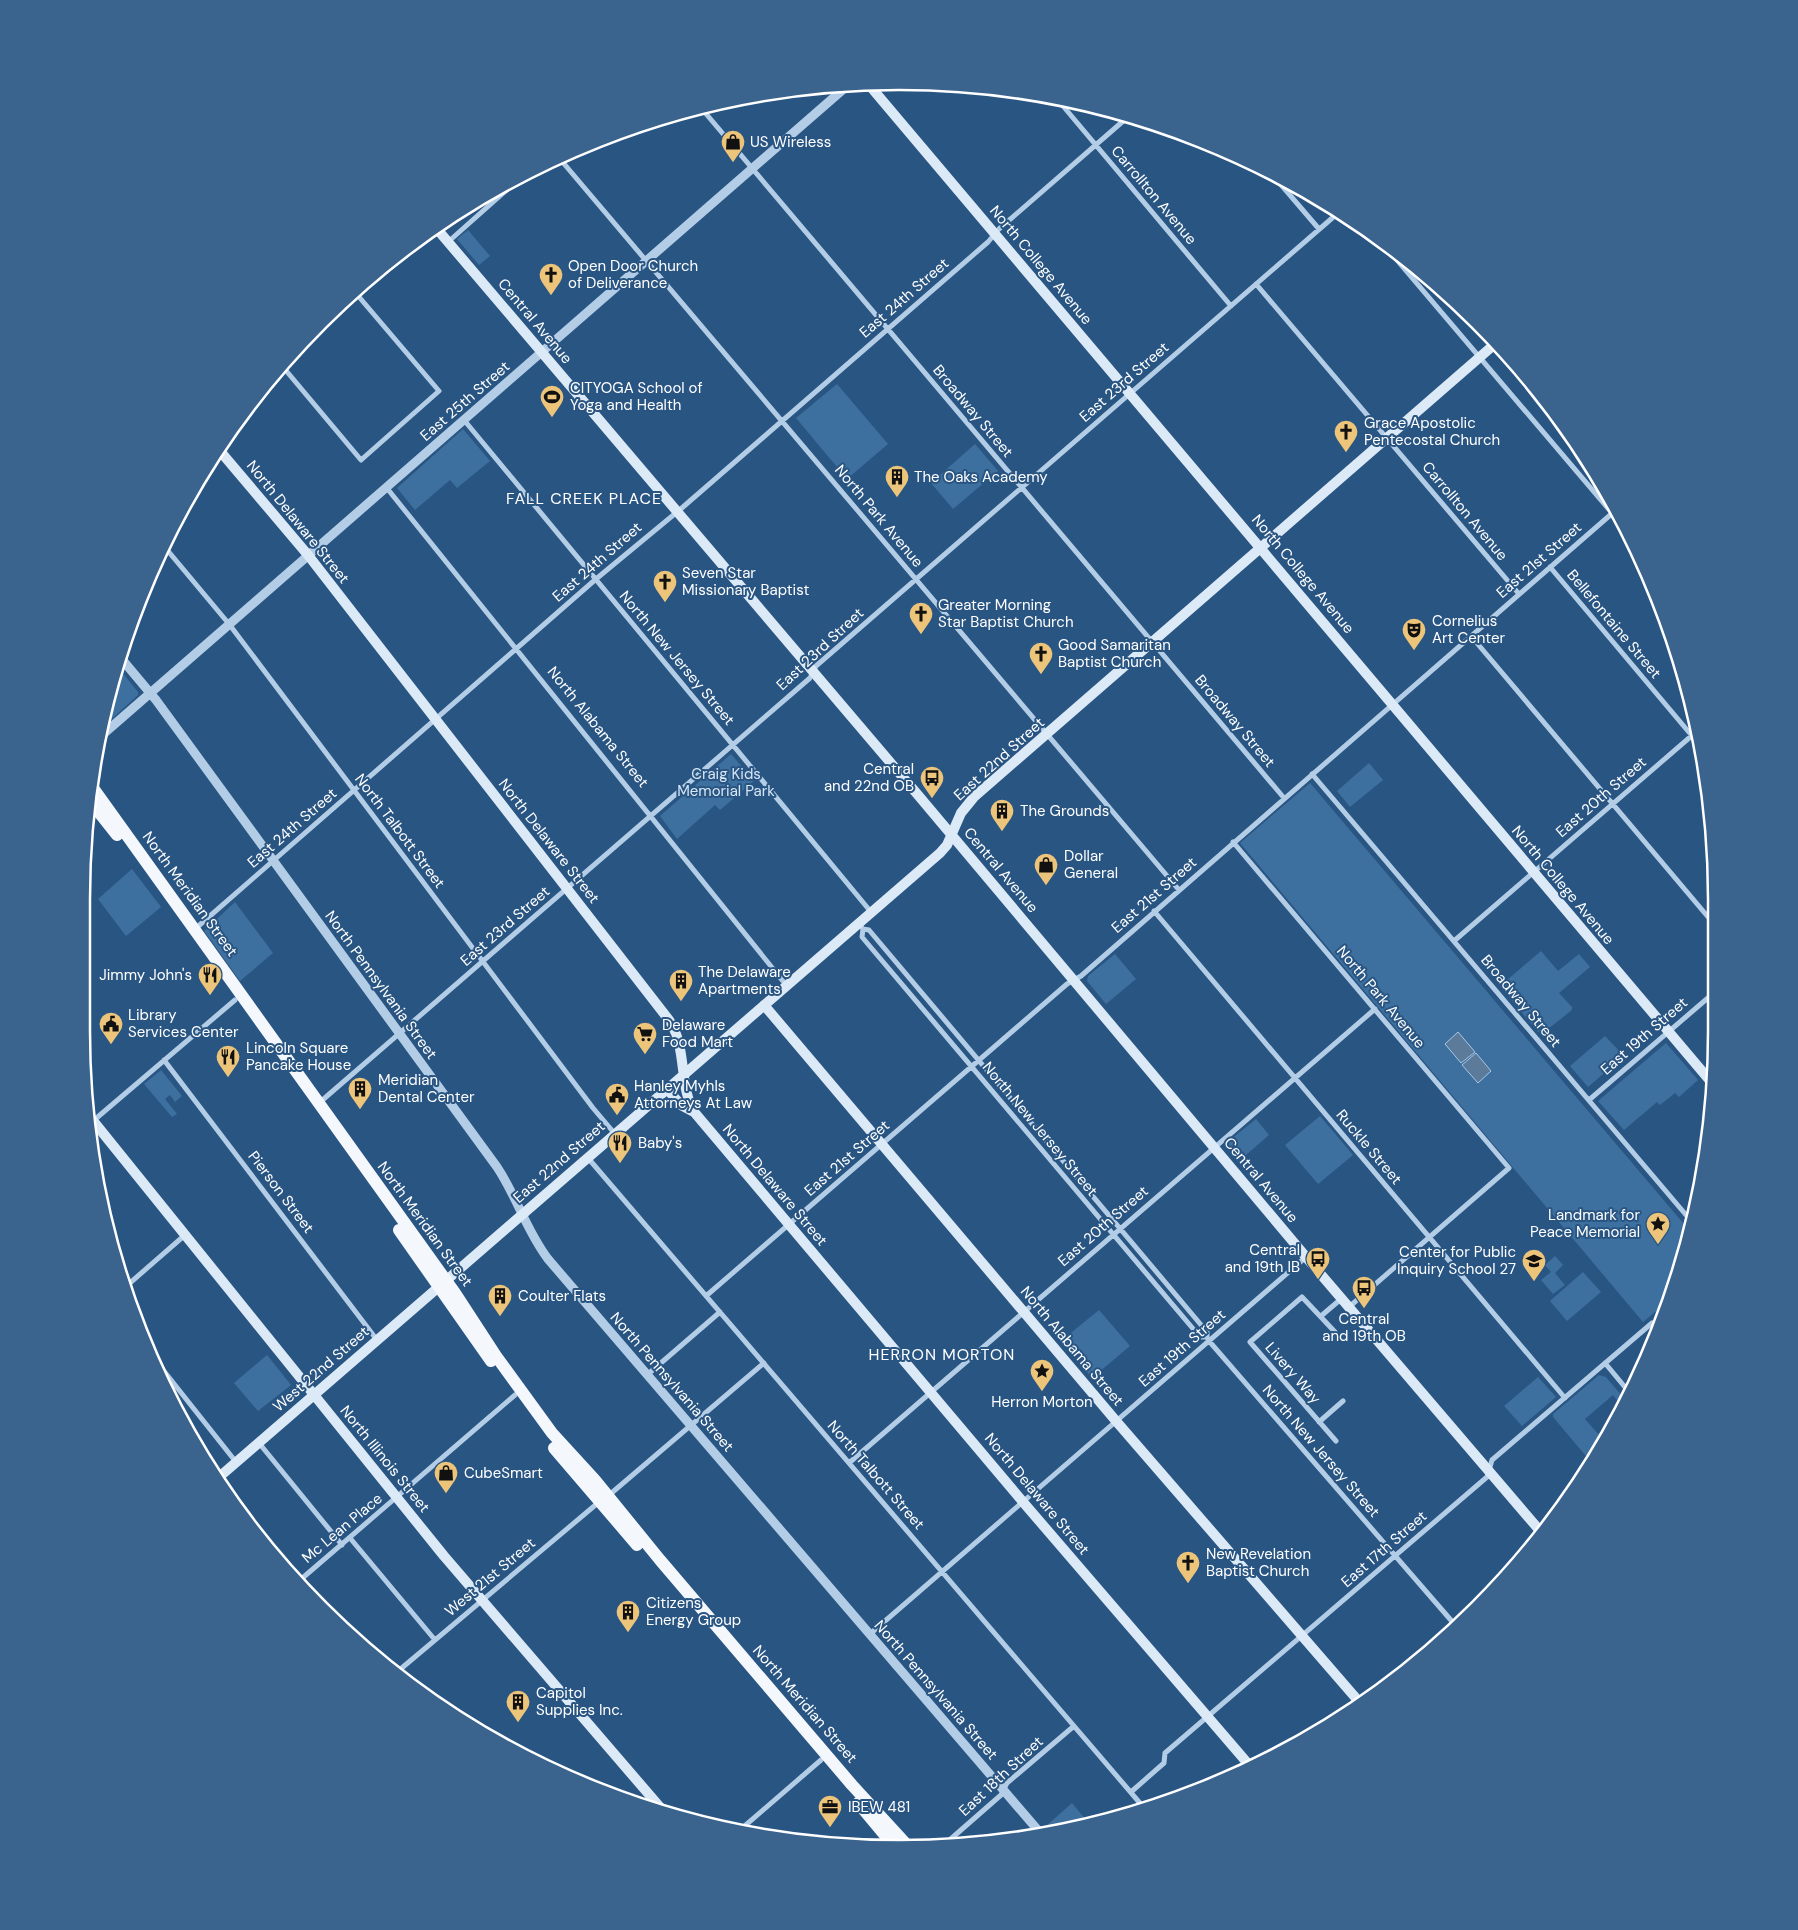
<svg xmlns="http://www.w3.org/2000/svg" width="1798" height="1930" viewBox="0 0 1798 1930" font-family="'DM Sans',sans-serif">
	<style>
		.green { fill: #3e709f }
		.water { fill: #5c7a99; stroke: #a8c8e6 }
		.lines { fill: none; stroke-linecap: round; stroke-linejoin: round }
		.minor { stroke: #b3cde6; stroke-width: 5 }
		.tertiary { stroke: #b3cde6; stroke-width: 9 }
		.secondary { stroke: #dce9f6; stroke-width: 10 }
		.primary { stroke: #f4f8fd; stroke-width: 12 }
		.labels { text-anchor: middle; dominant-baseline: central; stroke-width: 4; stroke-linejoin: round; paint-order: stroke }
		.poi-label { font-size: 15px; fill: #fff; stroke: #295583; text-anchor: start }
		.street-label { font-size: 15px; fill: #fff; stroke: #295583 }
		.park-label { font-size: 15px; fill: #d6e6f5; stroke: #295583 }
		.neighbourhood-label { font-size: 16px; letter-spacing: 1px; fill: #fff; stroke: #295583 }
		.rim { fill: none; stroke: #fff; stroke-width: 2.5 }
	</style>
	<rect width="100%" height="100%" fill="#295583"/>
	<!-- green -->
	<path class="green" d="M468,230l22,26 -11,9 -22,-26z
		M837,384l51,60 -41,35 -51,-61z
		M463,429l27,32 -33,27 -7,-8 -35,30 -18,-22z
		M975,444l23,27 -45,38 -22,-26z
		M117,666l21,26v3l-35,32 6,-40z
		M731,754l23,27 -34,29 -5,-5 -38,34 -17,-23z
		M1369,763l14,17 -33,27 -13,-16z
		M1310,783l379,447 -22,72 -24,20 -403,-479z
		M132,869l29,38 -35,29 -28,-37z
		M235,902l38,51 -33,28 -36,-50z
		M1541,951l17,20 21,-17 11,13 -31,26 13,14v3l-29,23 -5,-1 -38,-46z
		M1115,954l21,25 -30,25 -19,-23 1,-5z
		M1605,1036l19,20 -36,31 -18,-21z
		M1666,1043l32,37 -19,17 -4,-4 -15,12 -3,-3 -33,28 -26,-29z
		M161,1070l21,26 -7,6 -5,-7 -5,4 12,15 -5,3 -28,-33z
		M1320,1116l33,39 -35,29 -33,-39z
		M1256,1119l13,16 -31,27 -13,-16v-2z
		M1555,1256l8,9 -8,8 10,12 -12,9 -12,-14 10,-8 -6,-7z
		M1583,1272l18,20 -34,29 -17,-20z
		M1099,1310l31,36 -38,32 -31,-37z
		M267,1355l24,30 -33,26 -24,-28z
		M1599,1375l7,2 16,19 -5,4 -4,-5 -28,24 13,15 15,-12 -22,40 -38,-45v-3z
		M1538,1377l18,20 -34,29 -18,-20z
		M1072,1803l18,22 -39,8 -6,-6z"/>
	<!-- water -->
	<path class="water" d="M1458,1032l17,20 -14,11 -16,-19z
		M1476,1053l15,18 -13,12 -16,-18z"/>
	<g class="lines">
		<!-- minor -->
		<path class="minor" d="M1058,100l173,206
			M702,109l582,689
			M560,159l619,731
			M1270,172l49,57
			M1380,240l232,273
			M448,242l73,-65
			M1256,284l263,310
			M283,367l78,93 78,-69 -85,-100
			M464,420l407,492
			M386,487l400,498
			M163,545l66,79 364,484 22,26
			M1550,567l148,176
			M1471,636l243,288
			M1312,774l380,448
			M1233,842l276,326 -160,139
			M1154,911l411,487
			M858,923l5,6 6,1 338,402v5l2,4 247,285
			M195,929l401,-350 87,-72 305,-265 11,-13 130,-113
			M863,929l-1,8 338,400h7
			M1454,941l242,-209
			M164,1060l213,280
			M1589,1100l127,-109
			M319,1103l491,-425 6,-12 522,-453
			M93,1121l142,-121
			M588,1158l557,651
			M123,1289l62,-54
			M706,1296l361,-312 14,-8 535,-466
			M1321,1316l20,-17
			M148,1351l88,111
			M1605,1363l24,29
			M647,1375l73,-63
			M1319,1422l24,-21
			M1336,1441l-86,-99 52,-45 33,35 2,7
			M259,1443l83,102
			M849,1463l526,-454
			M608,1496l156,-133
			M350,1538l85,102
			M299,1581l216,-186
			M870,1634l436,-377
			M397,1672l202,-170
			M1131,1792l33,-29 1,-10 322,-276 5,-17 160,-137
			M740,1830l81,-70
			M945,1844l56,-49 6,-12 67,-57"/>
		<!-- tertiary -->
		<path class="tertiary" d="M120,657l36,43 341,467c20,30 29,63 51,92l494,576
			M101,736l746,-650"/>
		<!-- secondary -->
		<path class="secondary" d="M870,86l842,997
			M437,229l481,566 388,462 235,275
			M220,451l88,104 361,465c19,28 9,67 26,93l328,389 227,264
			M764,1005l352,416 245,283
			M667,1089l14,16 13,7
			M90,1117l354,439 221,257
			M218,1478l722,-625 7,-8 14,-32 13,-16 522,-454"/>
		<!-- primary -->
		<path class="primary" d="M93,788l362,505 41,63 56,77 43,47 65,80 192,225 55,60
			M90,801l27,34
			M399,1230l92,131
			M554,1448l83,97
			M858,1803l35,42"/>
	</g>
	<!-- icons -->
	<defs>
		<symbol id="shop-pin" viewBox="-11 -11 22 30"><path d="M0 17L-7.5 6A9.5 9.5 0 1 1 7.5 6Z" fill="#edc57a" stroke="#295583"/><path d="M-5-2.5h2.3a2.7 3.5 0 0 1 5.4 0H5L5.5 6h-11ZM-1.5-2.5h3a1.5 2.3 0 0 0-3 0Z" fill="#111"/></symbol>
		<symbol id="church-pin" viewBox="-11 -11 22 30"><path d="M0 17L-7.5 6A9.5 9.5 0 1 1 7.5 6Z" fill="#edc57a" stroke="#295583"/><path d="M-1.2-6h2.4v3.5h3.3v2.4h-3.3V6h-2.4V-.1h-3.3v-2.4h3.3Z" fill="#111"/></symbol>
		<symbol id="stadium-pin" viewBox="-11 -11 22 30"><path d="M0 17L-7.5 6A9.5 9.5 0 1 1 7.5 6Z" fill="#edc57a" stroke="#295583"/><path d="M0-5a6.5 5 0 1 0 0 10a6.5 5 0 1 0 0-10ZM-3.5-1.8h7v3.6h-7Z" fill="#111"/></symbol>
		<symbol id="building-pin" viewBox="-11 -11 22 30"><path d="M0 17L-7.5 6A9.5 9.5 0 1 1 7.5 6Z" fill="#edc57a" stroke="#295583"/><path d="M-4-6H4V6H1V3H-1V6H-4ZM-2.5-4.3h1.7v1.8h-1.7ZM.8-4.3h1.7v1.8H.8ZM-2.5-1h1.7V.8h-1.7ZM.8-1h1.7V.8H.8Z" fill="#111"/></symbol>
		<symbol id="theatre-pin" viewBox="-11 -11 22 30"><path d="M0 17L-7.5 6A9.5 9.5 0 1 1 7.5 6Z" fill="#edc57a" stroke="#295583"/><path d="M-5-5.5Q0-4 5-5.5V0Q5 5 0 6Q-5 5-5 0ZM-3.3-2.5H-1v1.5H-3.3ZM1-2.5H3.3v1.5H1ZM-2.8 1Q0 5.5 2.8 1Z" fill="#111"/></symbol>
		<symbol id="bus-pin" viewBox="-11 -11 22 30"><path d="M0 17L-7.5 6A9.5 9.5 0 1 1 7.5 6Z" fill="#edc57a" stroke="#295583"/><path d="M-5-6H5V4H4V6H2V4H-2V6H-4V4H-5ZM-3.5-4V0h7V-4ZM-3.5 1.2v1.5H-2V1.2ZM2 1.2v1.5H3.5V1.2Z" fill="#111"/></symbol>
		<symbol id="restaurant-pin" viewBox="-11 -11 22 30"><path d="M0 17L-7.5 6A9.5 9.5 0 1 1 7.5 6Z" fill="#edc57a" stroke="#295583"/><path d="M-5-6h1v4h1v-4h1v4h1v-4h1v5L-1.5 .5V6h-2V.5L-5-1ZM5-6V6H3V1.5H1.5Q1.5-4 5-6Z" fill="#111"/></symbol>
		<symbol id="civic-pin" viewBox="-11 -11 22 30"><path d="M0 17L-7.5 6A9.5 9.5 0 1 1 7.5 6Z" fill="#edc57a" stroke="#295583"/><path d="M-.6-6.5H3V-4.5H.6V-3L4-1V1h2V6H-6V1h2V-1L-.6-3ZM-1.2 2.5V6h2.4V2.5Z" fill="#111"/></symbol>
		<symbol id="supermarket-pin" viewBox="-11 -11 22 30"><path d="M0 17L-7.5 6A9.5 9.5 0 1 1 7.5 6Z" fill="#edc57a" stroke="#295583"/><path d="M-6-5.5h2.5l.6 2H6L4.5 2H-2.5L-4.4-4H-6ZM-1.5 3.2a1.3 1.3 0 1 0 .1 0ZM3 3.2a1.3 1.3 0 1 0 .1 0Z" fill="#111"/></symbol>
		<symbol id="sight-pin" viewBox="-11 -11 22 30"><path d="M0 17L-7.5 6A9.5 9.5 0 1 1 7.5 6Z" fill="#edc57a" stroke="#295583"/><path d="M0-6L1.8-2.2L6-1.7L2.9 1.2L3.7 5.4L0 3.3L-3.7 5.4L-2.9 1.2L-6-1.7L-1.8-2.2Z" fill="#111"/></symbol>
		<symbol id="school-pin" viewBox="-11 -11 22 30"><path d="M0 17L-7.5 6A9.5 9.5 0 1 1 7.5 6Z" fill="#edc57a" stroke="#295583"/><path d="M0-5L7-2L0 1L-7-2ZM-4 1L0 2.5L4 1V4Q0 6-4 4Z" fill="#111"/></symbol>
		<symbol id="office-pin" viewBox="-11 -11 22 30"><path d="M0 17L-7.5 6A9.5 9.5 0 1 1 7.5 6Z" fill="#edc57a" stroke="#295583"/><path d="M-6-3h4V-5.5h4V-3h4V5H-6ZM-1-4.5V-3h2v-1.5ZM-6 0V1H6V0Z" fill="#111"/></symbol>
	</defs>
	<g fill-rule="evenodd">
		<use href="#shop-pin" x="719" y="128" width="28" height="38"/>
		<use href="#church-pin" x="537" y="261" width="28" height="38"/>
		<use href="#stadium-pin" x="538" y="383" width="28" height="38"/>
		<use href="#church-pin" x="1332" y="418" width="28" height="38"/>
		<use href="#building-pin" x="883" y="463" width="28" height="38"/>
		<use href="#church-pin" x="651" y="568" width="28" height="38"/>
		<use href="#church-pin" x="907" y="600" width="28" height="38"/>
		<use href="#theatre-pin" x="1400" y="616" width="28" height="38"/>
		<use href="#church-pin" x="1027" y="640" width="28" height="38"/>
		<use href="#bus-pin" x="918" y="764" width="28" height="38"/>
		<use href="#building-pin" x="988" y="797" width="28" height="38"/>
		<use href="#shop-pin" x="1032" y="851" width="28" height="38"/>
		<use href="#restaurant-pin" x="196" y="961" width="28" height="38"/>
		<use href="#building-pin" x="667" y="967" width="28" height="38"/>
		<use href="#civic-pin" x="97" y="1010" width="28" height="38"/>
		<use href="#supermarket-pin" x="631" y="1020" width="28" height="38"/>
		<use href="#restaurant-pin" x="214" y="1043" width="28" height="38"/>
		<use href="#building-pin" x="346" y="1075" width="28" height="38"/>
		<use href="#civic-pin" x="603" y="1081" width="28" height="38"/>
		<use href="#restaurant-pin" x="606" y="1129" width="28" height="38"/>
		<use href="#sight-pin" x="1644" y="1210" width="28" height="38"/>
		<use href="#bus-pin" x="1304" y="1245" width="28" height="38"/>
		<use href="#school-pin" x="1520" y="1247" width="28" height="38"/>
		<use href="#bus-pin" x="1350" y="1274" width="28" height="38"/>
		<use href="#building-pin" x="486" y="1282" width="28" height="38"/>
		<use href="#sight-pin" x="1028" y="1357" width="28" height="38"/>
		<use href="#shop-pin" x="432" y="1459" width="28" height="38"/>
		<use href="#church-pin" x="1174" y="1549" width="28" height="38"/>
		<use href="#building-pin" x="614" y="1598" width="28" height="38"/>
		<use href="#building-pin" x="504" y="1688" width="28" height="38"/>
		<use href="#office-pin" x="816" y="1793" width="28" height="38"/>
	</g>
	<g class="labels">
		<!-- poi labels -->
		<g class="poi-label">
			<text x="750" y="142">US Wireless</text>
			<text x="568" y="266">Open Door Church<tspan x="568" dy="17">of Deliverance</tspan></text>
			<text x="570" y="388">CITYOGA School of<tspan x="570" dy="17">Yoga and Health</tspan></text>
			<text x="1364" y="423">Grace Apostolic<tspan x="1364" dy="17">Pentecostal Church</tspan></text>
			<text x="914" y="477">The Oaks Academy</text>
			<text x="682" y="573">Seven Star<tspan x="682" dy="17">Missionary Baptist</tspan></text>
			<text x="938" y="605">Greater Morning<tspan x="938" dy="17">Star Baptist Church</tspan></text>
			<text x="1432" y="621">Cornelius<tspan x="1432" dy="17">Art Center</tspan></text>
			<text x="1058" y="645">Good Samaritan<tspan x="1058" dy="17">Baptist Church</tspan></text>
			<text x="914" y="769" text-anchor="end">Central<tspan x="914" dy="17">and 22nd OB</tspan></text>
			<text x="1020" y="811">The Grounds</text>
			<text x="1064" y="856">Dollar<tspan x="1064" dy="17">General</tspan></text>
			<text x="698" y="972">The Delaware<tspan x="698" dy="17">Apartments</tspan></text>
			<text x="192" y="975" text-anchor="end">Jimmy John's</text>
			<text x="128" y="1015">Library<tspan x="128" dy="17">Services Center</tspan></text>
			<text x="662" y="1025">Delaware<tspan x="662" dy="17">Food Mart</tspan></text>
			<text x="246" y="1048">Lincoln Square<tspan x="246" dy="17">Pancake House</tspan></text>
			<text x="378" y="1080">Meridian<tspan x="378" dy="17">Dental Center</tspan></text>
			<text x="634" y="1086">Hanley Myhls<tspan x="634" dy="17">Attorneys At Law</tspan></text>
			<text x="638" y="1143">Baby's</text>
			<text x="1640" y="1215" text-anchor="end">Landmark for<tspan x="1640" dy="17">Peace Memorial</tspan></text>
			<text x="1300" y="1250" text-anchor="end">Central<tspan x="1300" dy="17">and 19th IB</tspan></text>
			<text x="1516" y="1252" text-anchor="end">Center for Public<tspan x="1516" dy="17">Inquiry School 27</tspan></text>
			<text x="518" y="1296">Coulter Flats</text>
			<text x="1364" y="1319" text-anchor="middle">Central<tspan x="1364" dy="17">and 19th OB</tspan></text>
			<text x="1042" y="1402" text-anchor="middle">Herron Morton</text>
			<text x="464" y="1473">CubeSmart</text>
			<text x="1206" y="1554">New Revelation<tspan x="1206" dy="17">Baptist Church</tspan></text>
			<text x="646" y="1603">Citizens<tspan x="646" dy="17">Energy Group</tspan></text>
			<text x="536" y="1693">Capitol<tspan x="536" dy="17">Supplies Inc.</tspan></text>
			<text x="848" y="1807">IBEW 481</text>
		</g>
		<!-- street labels -->
		<g class="street-label">
			<text transform="translate(1154 195) rotate(50)">Carrollton Avenue</text>
			<text transform="translate(1041 265) rotate(50)">North College Avenue</text>
			<text transform="translate(904 298) rotate(-41)">East 24th Street</text>
			<text transform="translate(535 321) rotate(50)">Central Avenue</text>
			<text transform="translate(1124 382) rotate(-41)">East 23rd Street</text>
			<text transform="translate(465 401) rotate(-41)">East 25th Street</text>
			<text transform="translate(973 411) rotate(50)">Broadway Street</text>
			<text transform="translate(1465 511) rotate(50)">Carrollton Avenue</text>
			<text transform="translate(879 516) rotate(50)">North Park Avenue</text>
			<text transform="translate(298 522) rotate(51)">North Delaware Street</text>
			<text transform="translate(1539 560) rotate(-41)">East 21st Street</text>
			<text transform="translate(597 562) rotate(-41)">East 24th Street</text>
			<text transform="translate(1303 574) rotate(50)">North College Avenue</text>
			<text transform="translate(1614 624) rotate(50)">Bellefontaine Street</text>
			<text transform="translate(820 649) rotate(-43)">East 23rd Street</text>
			<text transform="translate(677 658) rotate(50)">North New Jersey Street</text>
			<text transform="translate(1235 721) rotate(50)">Broadway Street</text>
			<text transform="translate(598 727) rotate(51)">North Alabama Street</text>
			<text transform="translate(999 759) rotate(-42)">East 22nd Street</text>
			<text transform="translate(1601 797) rotate(-41)">East 20th Street</text>
			<text transform="translate(292 828) rotate(-41)">East 24th Street</text>
			<text transform="translate(400 831) rotate(53)">North Talbott Street</text>
			<text transform="translate(549 841) rotate(52)">North Delaware Street</text>
			<text transform="translate(1001 870) rotate(50)">Central Avenue</text>
			<text transform="translate(1563 885) rotate(50)">North College Avenue</text>
			<text transform="translate(190 894) rotate(54)">North Meridian Street</text>
			<text transform="translate(1154 895) rotate(-41)">East 21st Street</text>
			<text transform="translate(505 926) rotate(-41)">East 23rd Street</text>
			<text transform="translate(381 985) rotate(54)">North Pennsylvania Street</text>
			<text transform="translate(1381 997) rotate(50)">North Park Avenue</text>
			<text transform="translate(1521 1001) rotate(50)">Broadway Street</text>
			<text transform="translate(1644 1036) rotate(-41)">East 19th Street</text>
			<text transform="translate(1040 1129) rotate(50)">North New Jersey Street</text>
			<text transform="translate(1369 1147) rotate(50)">Ruckle Street</text>
			<text transform="translate(847 1158) rotate(-41)">East 21st Street</text>
			<text transform="translate(559 1162) rotate(-41)">East 22nd Street</text>
			<text transform="translate(1261 1180) rotate(50)">Central Avenue</text>
			<text transform="translate(775 1185) rotate(50)">North Delaware Street</text>
			<text transform="translate(281 1192) rotate(53)">Pierson Street</text>
			<text transform="translate(425 1224) rotate(54)">North Meridian Street</text>
			<text transform="translate(1103 1226) rotate(-41)">East 20th Street</text>
			<text transform="translate(1072 1346) rotate(50)">North Alabama Street</text>
			<text transform="translate(1182 1348) rotate(-41)">East 19th Street</text>
			<text transform="translate(321 1369) rotate(-41)">West 22nd Street</text>
			<text transform="translate(1293 1373) rotate(49)">Livery Way</text>
			<text transform="translate(672 1382) rotate(49)">North Pennsylvania Street</text>
			<text transform="translate(1321 1451) rotate(49)">North New Jersey Street</text>
			<text transform="translate(385 1459) rotate(51)">North Illinois Street</text>
			<text transform="translate(876 1475) rotate(49)">North Talbott Street</text>
			<text transform="translate(1037 1494) rotate(50)">North Delaware Street</text>
			<text transform="translate(342 1528) rotate(-40)">Mc Lean Place</text>
			<text transform="translate(1384 1549) rotate(-41)">East 17th Street</text>
			<text transform="translate(490 1577) rotate(-40)">West 21st Street</text>
			<text transform="translate(936 1690) rotate(49)">North Pennsylvania Street</text>
			<text transform="translate(805 1704) rotate(49)">North Meridian Street</text>
			<text transform="translate(1001 1776) rotate(-43)">East 18th Street</text>
		</g>
		<!-- park labels -->
		<g class="park-label">
			<text x="726" y="774">Craig Kids<tspan x="726" dy="17">Memorial Park</tspan></text>
		</g>
		<!-- neighbourhood labels -->
		<g class="neighbourhood-label">
			<text x="584" y="498">FALL CREEK PLACE</text>
			<text x="942" y="1354">HERRON MORTON</text>
		</g>
	</g>
	<!-- crop -->
	<path d="M0 0H1798V1930H0ZM899 90H899A809 809 0 0 1 1708 899V1031A809 809 0 0 1 899 1840H899A809 809 0 0 1 90 1031V899A809 809 0 0 1 899 90Z" fill="#3a638d" fill-rule="evenodd"/>
	<path class="rim" d="M899 90H899A809 809 0 0 1 1708 899V1031A809 809 0 0 1 899 1840H899A809 809 0 0 1 90 1031V899A809 809 0 0 1 899 90Z"/>
</svg>
